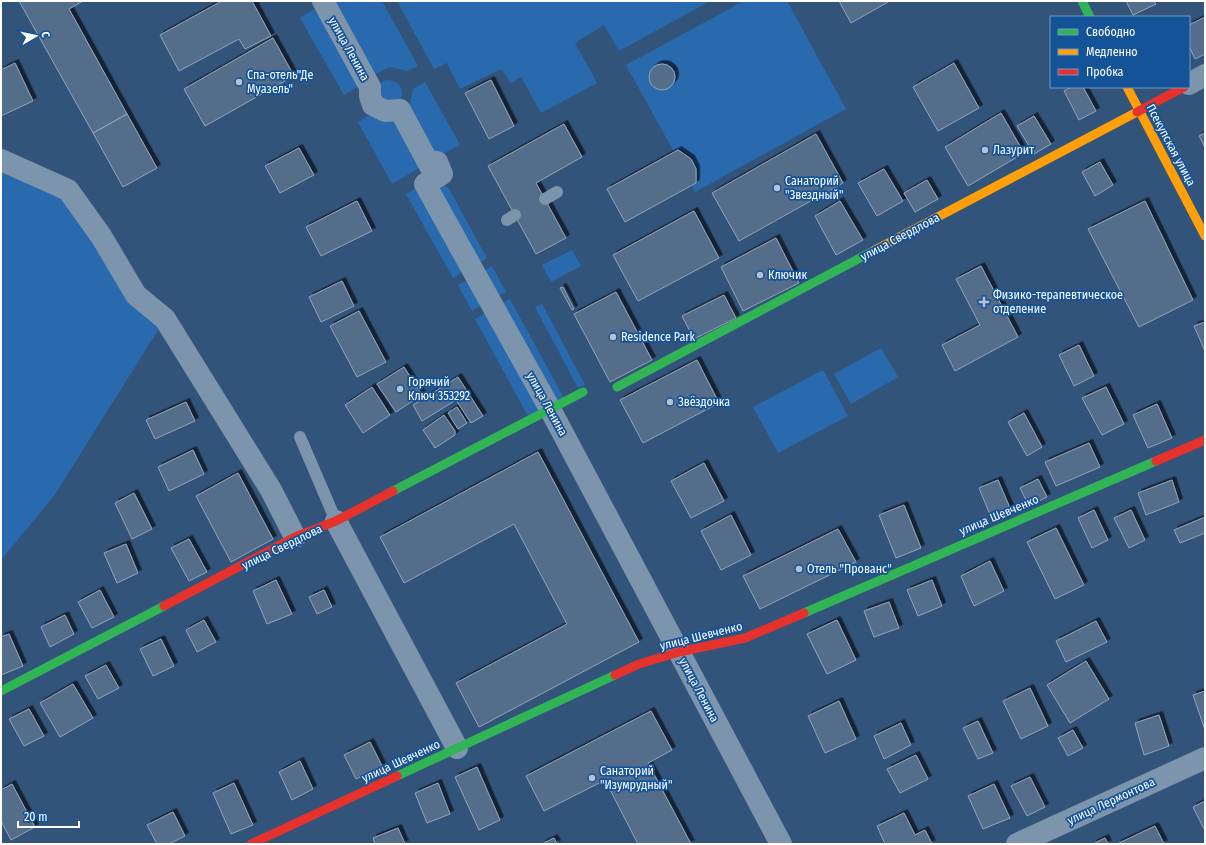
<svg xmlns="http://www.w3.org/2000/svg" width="1206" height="845" viewBox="0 0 1206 845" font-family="'Fira Sans Condensed',sans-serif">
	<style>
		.green { fill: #296aae }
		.building { fill: #526d8a; stroke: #92a4ba; filter: url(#shadow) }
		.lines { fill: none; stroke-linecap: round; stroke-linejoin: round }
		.lane { stroke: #7d94ad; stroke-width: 12 }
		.street { stroke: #7d94ad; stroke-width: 22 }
		.fast { stroke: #30b455; stroke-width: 9 }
		.slow { stroke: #ff9f0a; stroke-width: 9 }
		.jam { stroke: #e5322d; stroke-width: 9 }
		.poi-dot { fill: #b8c3d0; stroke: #155398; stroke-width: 1.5 }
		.labels { text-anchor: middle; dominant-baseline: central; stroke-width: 3.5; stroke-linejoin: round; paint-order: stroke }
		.street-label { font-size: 12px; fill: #fff; stroke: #155398 }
		.poi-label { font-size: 12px; fill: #fff; stroke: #155398; text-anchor: start }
	</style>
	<defs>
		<filter id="shadow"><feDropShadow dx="3.5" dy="-3.5" stdDeviation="0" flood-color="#0009"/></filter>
	</defs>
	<rect width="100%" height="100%" fill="#33547a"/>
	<!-- green -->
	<path class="green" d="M333,1h49l36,65 -11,5 -17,-4 -16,8z
		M397,1h313l-91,50 -15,-26 -29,18 22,40 -56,30 -20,-36 -10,6 -10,-14 -41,20 -13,-26 -13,6z
		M744,1h43l59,108 -151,83 -3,-6 4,-3c1,-19 -3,-22 -18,-33l-4,2 -48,-87z
		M316,8l44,77 -16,10 -44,-77z
		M388,80c12,1 17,10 12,21l-16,4 -7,-16 6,-8z
		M425,82l35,63 -23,12 -28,-50 4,-18z
		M375,112l19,5 27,50 -29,17 -34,-62z
		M1,160l67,30 97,129 -111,177 -53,64z
		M439,181l10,8 38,69 -9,6 -38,-69z
		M416,188l47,84 -10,6 -47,-84z
		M572,250l9,16 -30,16 -9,-17z
		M492,266l14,26 -10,5 -14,-25z
		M468,280l13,26 -9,5 -14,-26z
		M510,299l55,101 -11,5 -55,-100z
		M542,304l43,81 -7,3 -43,-81z
		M486,313l54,96 -12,7 -53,-97z
		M881,348l17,29 -47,27 -17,-30z
		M823,370l25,46 -70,37 -25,-46z"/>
	<!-- building -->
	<path class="building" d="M19,1h64l-14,8 58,105 -34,19z
		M220,1h32l19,35 -26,13 -6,-10 -60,32 -19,-36 60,-33z
		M839,1h48l1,1 -37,21z
		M1126,1h28l2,3 -23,11z
		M1205,17v37l-10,5 -6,-13v-21z
		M273,38l21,38 -89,50 -21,-37z
		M15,63l18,38 -32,15v-46z
		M954,63l25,45 -41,23 -25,-44z
		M649 77a13 13 0 1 1 26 0a13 13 0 1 1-26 0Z
		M491,80l23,46 -25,13 -24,-46z
		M1071,87h12l13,24 -17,9 -15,-29z
		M1001,113l23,40 -56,33 -23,-39z
		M127,114l30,54 -34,19 -30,-54z
		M1034,116l17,28 -17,10 -17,-28z
		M564,124l18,33 -46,26 30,55 -30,16 -48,-88z
		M1205,133v14l-6,-11z
		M816,134l27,49 -104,58 -27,-48z
		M299,148l15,27 -34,18 -15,-27z
		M678,150l13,9 5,10v14l-71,39 -18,-33z
		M1100,162l13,23 -18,11 -13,-24z
		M884,169l19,32 -26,15 -19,-33z
		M927,180l11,19 -23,13 -11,-19z
		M357,201l15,30 -51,25 -15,-29z
		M840,201l23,39 -27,15 -21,-39z
		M1145,201l48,99 -54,27 -51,-98z
		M694,211l25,47 -81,43 -25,-46z
		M776,238l23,45 -56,28 -22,-44z
		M981,266l37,71 -63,34 -13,-26 38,-20 -24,-46z
		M342,281l12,25 -33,16 -12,-25z
		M563,287l11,22 -2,1 -12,-22z
		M616,292l36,68 -42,22 -36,-68z
		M724,295l12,23 -42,21 -12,-23z
		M359,311l27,51 -29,15 -27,-51z
		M1205,322v29l-11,-25z
		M1079,345l15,31 -20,10 -15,-31z
		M697,360l22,43 -76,40 -23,-43z
		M404,367l18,28 -26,17 -19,-28z
		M458,377l25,39 -12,7 -15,-23 -34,21 -9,-16z
		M372,387l18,28 -27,18 -18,-28z
		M1106,387l18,37 -22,11 -20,-37z
		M186,402l9,19 -40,18 -9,-19z
		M1157,404l15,34 -24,10 -15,-33z
		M457,407l10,16 -9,6 -10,-16z
		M1024,413l18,34 -15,9 -19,-34z
		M444,415l11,16v4l-20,13 -12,-18z
		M1089,443l11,24 -44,19 -11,-24z
		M193,450l11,24 -35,17 -11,-24z
		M538,452l101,190 -160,85 -23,-44 111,-59 -53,-100 -110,59 -24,-46z
		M704,463l20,38 -33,17 -20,-37z
		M238,473l35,66 -42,23 -35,-66z
		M1038,479l9,18 -18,9 -9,-18z
		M998,480l12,28 -19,9 -12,-29z
		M1172,480l7,22 -33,13 -8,-22z
		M134,493l18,36 -20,10 -17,-36z
		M904,505l17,43 -25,10 -17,-43z
		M1094,510l14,30 -16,8 -14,-30z
		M1131,510l14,30 -16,8 -15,-30z
		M731,515l20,40 -30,15 -20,-39z
		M1205,517v16l-25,10 -6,-13z
		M1056,528l28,57 -29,14 -28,-57z
		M838,529l18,33 -96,47 -17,-33z
		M189,539l18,33 -18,9 -18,-33z
		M126,544l12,29 -21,10 -13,-30z
		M990,561l14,30 -30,15 -13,-30z
		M276,580l16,34 -25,10 -14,-33z
		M932,580l10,26 -24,10 -11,-26z
		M100,590l14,27 -22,11 -14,-26z
		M324,590l8,17 -15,7 -8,-17z
		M889,602l10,26 -25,9 -10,-26z
		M65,615l9,19 -24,13 -9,-20z
		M204,620l12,22 -19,10 -11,-22z
		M837,620l19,40 -29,14 -20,-40z
		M1096,621l11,21 -41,20 -10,-21z
		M9,634l14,32 -22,9v-38z
		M161,639l13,27 -21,10 -13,-27z
		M1086,661l23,38 -39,24 -23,-38z
		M106,665l13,23 -21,11 -13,-23z
		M73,684l20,34 -33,19 -20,-34z
		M1030,688l18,38 -27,13 -18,-38z
		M1205,691v39l-12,-35z
		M839,701l17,38 -31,14 -17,-37z
		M29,709l15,27 -20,10 -15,-27z
		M651,711l21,39 -24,13 43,81h-53l-33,-64 -61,31 -18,-35z
		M1159,715l10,31 -25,9 -9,-32z
		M978,721l15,32 -15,6 -15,-31z
		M901,723l10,22 -27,14 -10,-23z
		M1073,730l10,18 -15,8 -10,-18z
		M370,742l12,24 -26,13 -12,-24z
		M916,755l12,24 -28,14 -13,-24z
		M300,761l13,28 -21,11 -13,-28z
		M477,767l23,53 -21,10 -24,-53z
		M1030,777l15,30 -18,9 -16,-30z
		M234,783l19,42 -22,9 -18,-41z
		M438,783l12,31 -23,9 -12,-30z
		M12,784l23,43 -24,13 -10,-19v-31z
		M994,784l16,34 -27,11 -15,-33z
		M1205,801v30l-12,-24z
		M173,812l12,24 -16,8h-12l-10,-19z
		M904,813l11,22 10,-5 7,14h-47l-8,-18z
		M1155,826l9,18h-47z
		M398,828l7,16h-30l-2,-6z
		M554,838l3,6h-15z
		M1105,838l3,6h-15z"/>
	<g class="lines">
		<!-- lane -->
		<path class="lane" d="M545,199l12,-7
			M507,220l8,-5
			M300,437l36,84"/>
		<!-- street -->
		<path class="street" d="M323,1l47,86v9l3,9 12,6 15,-1 30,56 7,-4 5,12 -17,10 125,225 231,435
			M1189,84l16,-9
			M1,160l67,30 33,46 35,59 29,24 106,171 24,47
			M336,521l121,227
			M1017,844l188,-86"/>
		<!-- fast -->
		<path class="fast" d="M1082,1l8,16
			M617,387l258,-137
			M393,491l190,-99
			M804,613l352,-152
			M1,691l163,-85
			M397,776l218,-101"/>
		<!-- slow -->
		<path class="slow" d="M1127,87l78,149
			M875,250l262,-138"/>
		<!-- jam -->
		<path class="jam" d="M1137,112l47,-25
			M1156,461l49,-21
			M164,606l131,-69 41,-16 57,-30
			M615,675l24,-11 40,-12 66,-14 59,-25
			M251,844l146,-68"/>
	</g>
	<!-- markers -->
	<g class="poi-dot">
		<circle cx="239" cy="82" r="4"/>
		<circle cx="985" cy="150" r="4"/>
		<circle cx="777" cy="188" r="4"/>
		<circle cx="760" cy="275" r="4"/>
		<path d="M982 296h4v4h4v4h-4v4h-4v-4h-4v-4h4z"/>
		<circle cx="613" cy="337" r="4"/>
		<circle cx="400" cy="389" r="4"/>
		<circle cx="670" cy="402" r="4"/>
		<circle cx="799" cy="569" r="4"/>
		<circle cx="592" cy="778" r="4"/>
	</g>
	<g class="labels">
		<!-- street labels -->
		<g class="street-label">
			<text transform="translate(349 49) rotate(61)">улица Ленина</text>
			<text transform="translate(1171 145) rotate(62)">Псекупская улица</text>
			<text transform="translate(900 237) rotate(-28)">улица Свердлова</text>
			<text transform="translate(547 404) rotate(61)">улица Ленина</text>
			<text transform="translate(999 515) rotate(-23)">улица Шевченко</text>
			<text transform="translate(282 547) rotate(-26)">улица Свердлова</text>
			<text transform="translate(701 636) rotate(-14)">улица Шевченко</text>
			<text transform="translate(699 690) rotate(62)">улица Ленина</text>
			<text transform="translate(401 761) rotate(-25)">улица Шевченко</text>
			<text transform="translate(1111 801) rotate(-25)">улица Лермонтова</text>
		</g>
		<!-- poi labels -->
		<g class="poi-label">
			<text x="247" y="75">Спа-отель"Де<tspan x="247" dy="14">Муазель"</tspan></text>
			<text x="993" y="150">Лазурит</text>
			<text x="785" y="181">Санаторий<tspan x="785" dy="14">"Звездный"</tspan></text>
			<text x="768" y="275">Ключик</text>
			<text x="993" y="295">Физико-терапевтическое<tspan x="993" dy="14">отделение</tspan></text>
			<text x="621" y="337">Residence Park</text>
			<text x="408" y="382">Горячий<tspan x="408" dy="14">Ключ 353292</tspan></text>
			<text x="678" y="402">Звёздочка</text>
			<text x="807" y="569">Отель "Прованс"</text>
			<text x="600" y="771">Санаторий<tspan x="600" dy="14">"Изумрудный"</tspan></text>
		</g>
	</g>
	<!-- border -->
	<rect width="1206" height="845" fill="none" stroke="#ffffff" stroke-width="4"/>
	<!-- legend -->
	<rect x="1050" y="16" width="140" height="72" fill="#155398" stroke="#7398c1"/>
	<rect x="1058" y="29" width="20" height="6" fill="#30b455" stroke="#7398c1"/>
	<text x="1086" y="36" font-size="12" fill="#ffffff">Свободно</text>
	<rect x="1058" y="49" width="20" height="6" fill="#ff9f0a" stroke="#7398c1"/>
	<text x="1086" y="56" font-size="12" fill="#ffffff">Медленно</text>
	<rect x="1058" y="69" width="20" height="6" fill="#e5322d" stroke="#7398c1"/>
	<text x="1086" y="76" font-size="12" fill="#ffffff">Пробка</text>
	<!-- north arrow -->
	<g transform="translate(36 36) rotate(81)" stroke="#155398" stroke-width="3" paint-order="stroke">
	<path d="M0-3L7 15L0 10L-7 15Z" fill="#ffffff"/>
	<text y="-6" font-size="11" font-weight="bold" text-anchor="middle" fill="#ffffff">С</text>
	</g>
	<!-- scale -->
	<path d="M18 821v6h61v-6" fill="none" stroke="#ffffff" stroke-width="2"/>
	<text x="24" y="821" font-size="12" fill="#ffffff" stroke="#155398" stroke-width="3" paint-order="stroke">20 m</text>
</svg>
